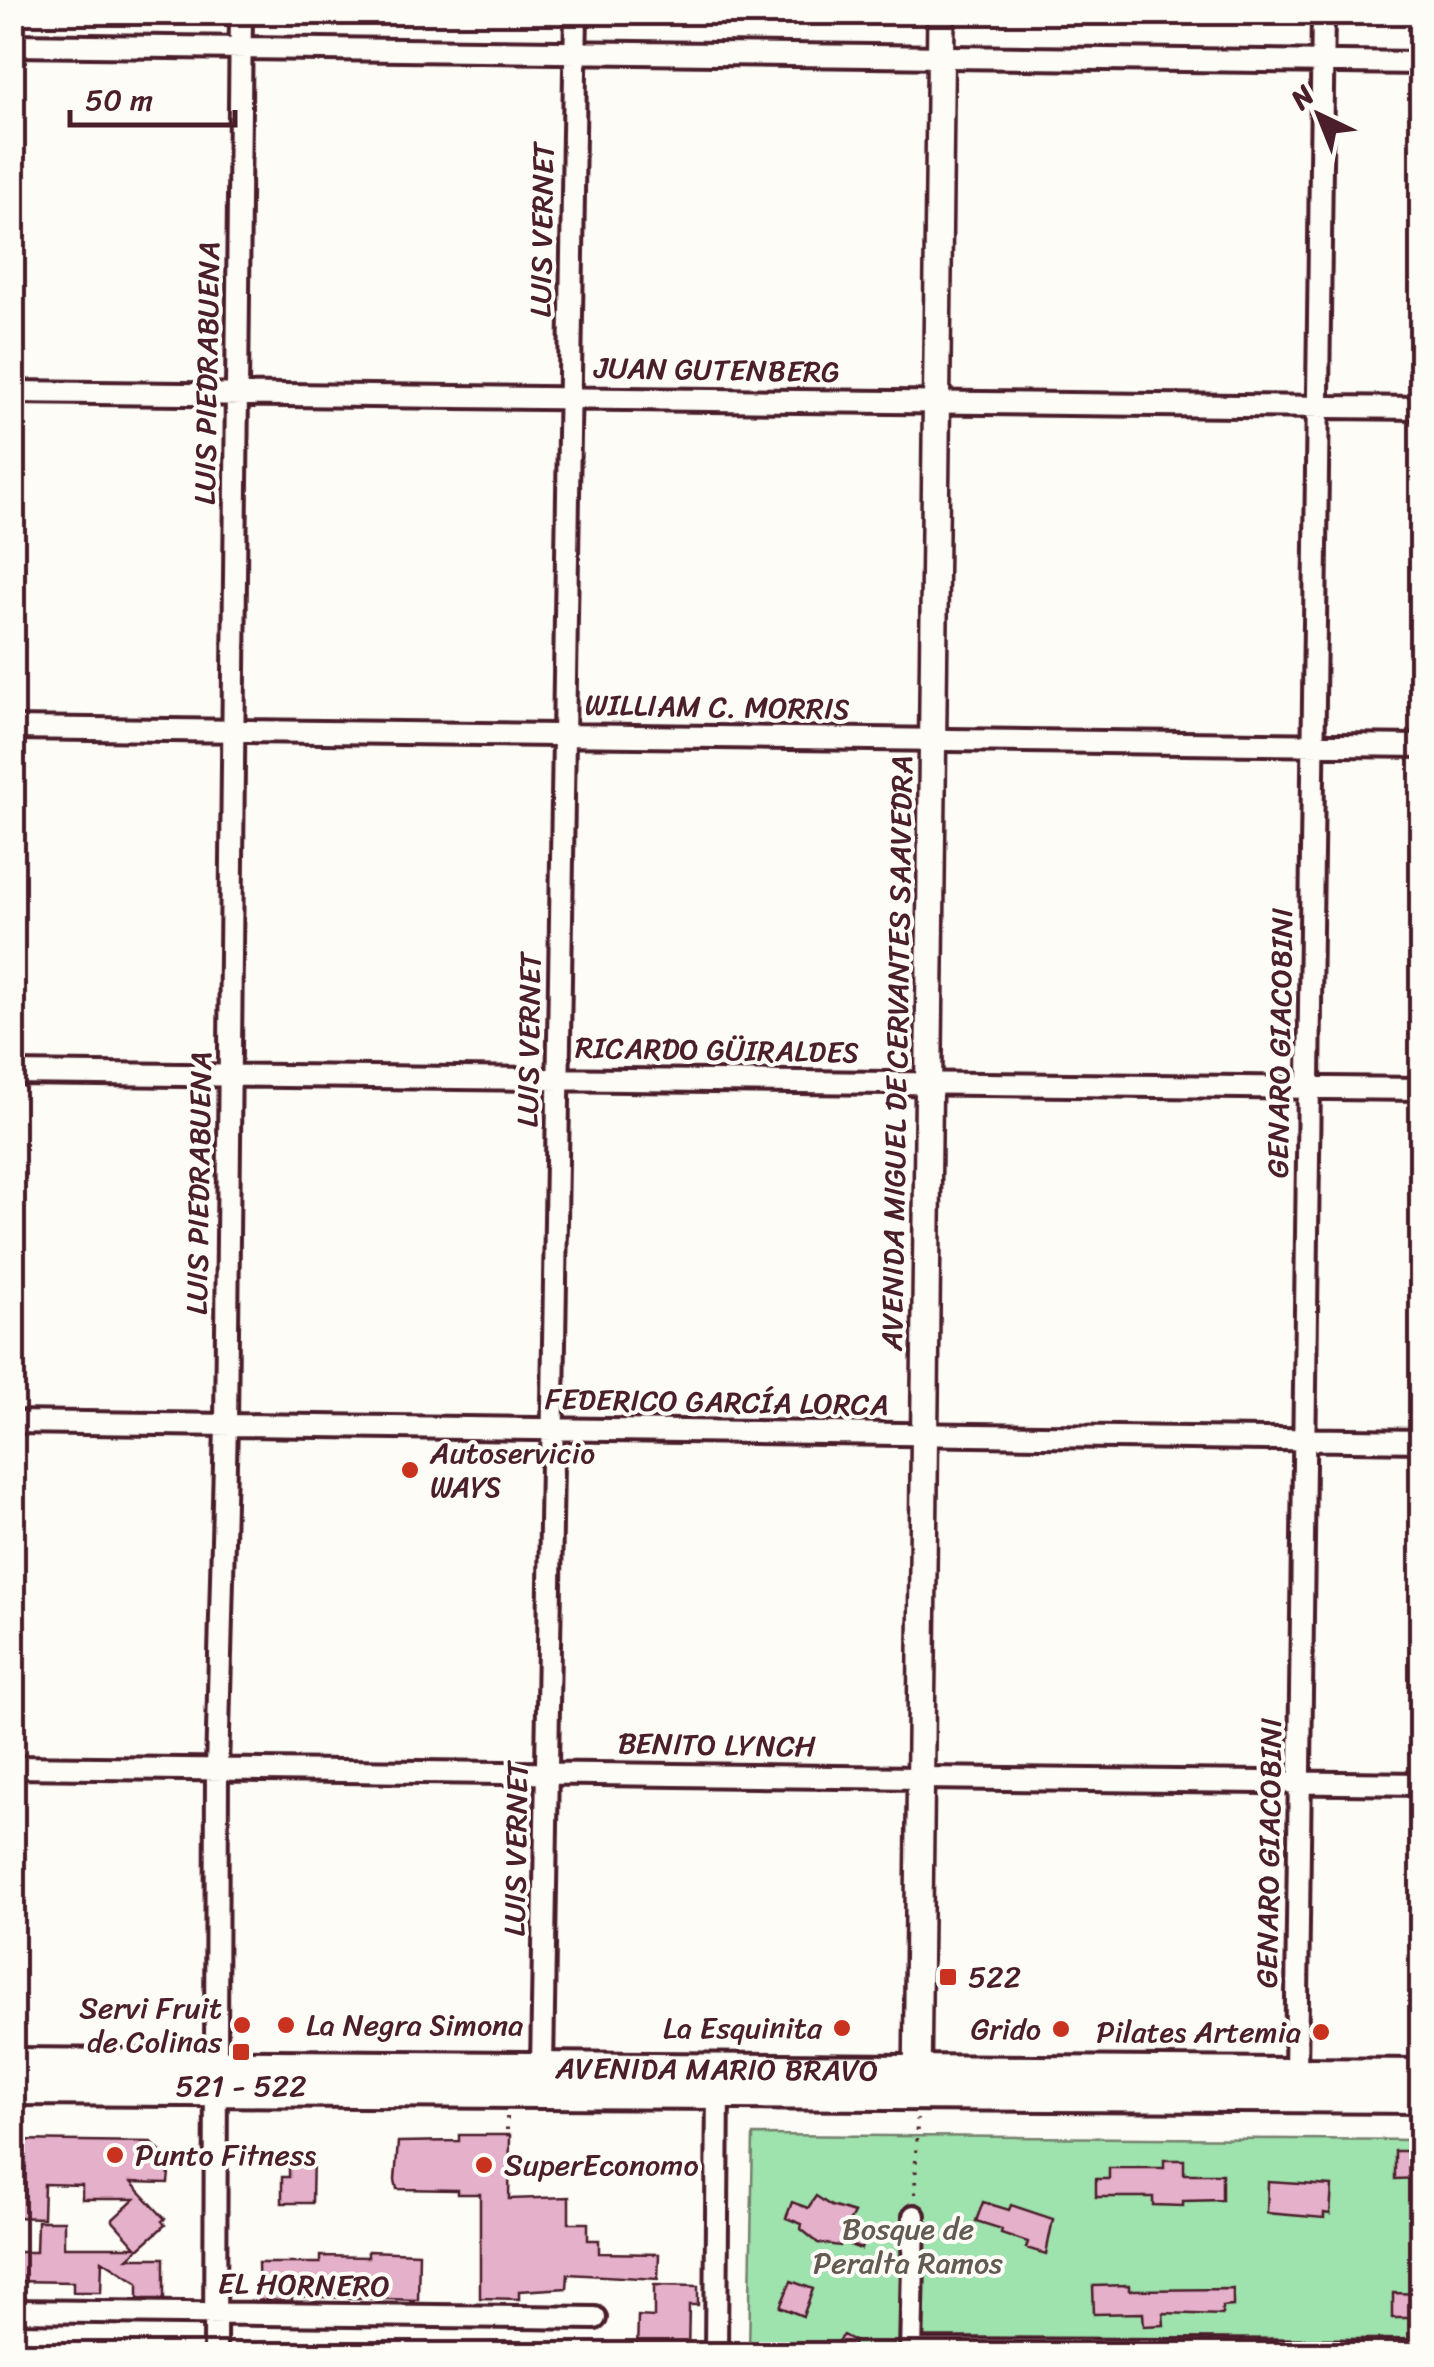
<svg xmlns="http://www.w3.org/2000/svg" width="1434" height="2367" viewBox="0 0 1434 2367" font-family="Sriracha,sans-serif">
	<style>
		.green { fill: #9ee2ad; stroke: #74806c; stroke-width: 2.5 }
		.building { fill: #e5b0c9; stroke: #4a1f2b; stroke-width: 2.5 }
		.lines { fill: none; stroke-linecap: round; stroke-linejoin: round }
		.minor-casing { stroke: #4a1f2b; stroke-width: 28 }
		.tertiary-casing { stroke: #4a1f2b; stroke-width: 32 }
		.secondary-casing { stroke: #4a1f2b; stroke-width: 38 }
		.path { stroke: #4a1f2b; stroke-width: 4; stroke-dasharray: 2.5 8; stroke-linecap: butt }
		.minor { stroke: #fdfcf7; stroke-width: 20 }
		.tertiary { stroke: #fdfcf7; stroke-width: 25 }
		.secondary { stroke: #fdfcf7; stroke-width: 30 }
		.poi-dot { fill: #c8321e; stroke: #fdfcf7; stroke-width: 4 }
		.labels { text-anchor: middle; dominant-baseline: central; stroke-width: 8; stroke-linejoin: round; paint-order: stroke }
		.street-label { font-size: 30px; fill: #4a1f2b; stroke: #fdfcf7 }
		.poi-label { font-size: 30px; fill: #4a1f2b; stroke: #fdfcf7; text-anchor: start }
		.park-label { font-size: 30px; fill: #635a52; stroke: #fdfcf7 }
	</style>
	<rect width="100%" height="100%" fill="#fdfcf7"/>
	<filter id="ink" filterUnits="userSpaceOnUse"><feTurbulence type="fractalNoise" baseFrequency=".01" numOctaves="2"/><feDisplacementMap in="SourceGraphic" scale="20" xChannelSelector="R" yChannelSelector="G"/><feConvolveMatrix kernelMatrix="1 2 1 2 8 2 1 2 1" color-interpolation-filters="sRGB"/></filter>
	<g filter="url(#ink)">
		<!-- green -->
		<path class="green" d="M753,2135l668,5v214h-672z"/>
		<!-- building -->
		<path class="building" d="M459,2135h51l-1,64 60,-2v26h19v17h11v13l60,1 -1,25 -90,-5 -1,14 -48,3v8l-39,-1v-104h-22v-4l-61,-1 -2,-9 3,-38 61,-1z
			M12,2140l139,2 19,20 -2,21 -37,-1 34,37 -3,2 3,4 -37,33h36v41h-26v-16l-36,-23 -1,32h-28v-10l-61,-1v-29h24l1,-31h27v26h72l-24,-27 23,-21h-53v-14l-38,-1 -1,34 -31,-1z
			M1395,2151h27v27l-27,1z
			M289,2154h24l-1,49h-30v-26h7z
			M1164,2160h20v14h38v26l-39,1v5l-30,-1v-8h-57v-18h13v-11h55z
			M1268,2182l64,4 -2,28 -6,-1v5l-57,-5z
			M816,2196l15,10 23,7 -7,13 19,7 -5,16 -19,-7 -2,4 -22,-3 -17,-14 1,-5 -16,-6 6,-16 16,6z
			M983,2202l26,8 2,-5 42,14 -7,35 -20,-6 2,-6 -27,-9 1,-4 -26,-8z
			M368,2251l51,2 -1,47 -126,-4v5l-33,-1 -1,-37h62v-7l48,1z
			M791,2281l22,8 -10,27 -23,-9z
			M654,2285l44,1v19h-9l-1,49h-51l1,-38 16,1z
			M1129,2285v5l104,-1v17l-11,1v8l-59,-2 1,12 -20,1 -1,-13 -49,1 -1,-28z
			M1393,2293l29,1v24h-29z
			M843,2335l11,6 -3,13h-24z"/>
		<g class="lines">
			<defs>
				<path id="minor" d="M12,45l1410,18
					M12,392l1410,16
					M12,728l1410,18
					M12,1073l1410,16
					M12,1422l1410,19
					M12,1767l1410,17
					M542,2068l34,-2056
					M1296,2074l27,-2062
					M12,2311l583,7
					M911,2350l511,2
					M215,2354l2,-584 9,-345 15,-1413
					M716,2354l2,-272
					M911,2354l3,-138"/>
				<path id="tertiary" d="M917,2087l24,-2075"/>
				<g id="secondary">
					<path id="s1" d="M12,2064l1410,11"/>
					<path d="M12,2089l1410,8"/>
				</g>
			</defs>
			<!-- minor casing -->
			<use href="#minor" class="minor-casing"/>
			<!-- tertiary casing -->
			<use href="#tertiary" class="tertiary-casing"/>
			<!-- secondary casing -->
			<use href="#secondary" class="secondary-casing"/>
			<!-- path -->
			<path class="path" d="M507,2130v-15
				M915,2194l2,-75"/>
			<!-- minor -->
			<use href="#minor" class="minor"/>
			<!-- tertiary -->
			<use href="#tertiary" class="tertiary"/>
			<!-- secondary -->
			<use href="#secondary" class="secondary"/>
		</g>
	</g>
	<!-- markers -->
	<g class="poi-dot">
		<circle cx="410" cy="1470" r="10"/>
		<rect x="938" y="1967" width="20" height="20" rx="5"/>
		<circle cx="242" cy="2025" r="10"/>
		<circle cx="286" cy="2025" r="10"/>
		<circle cx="842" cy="2028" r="10"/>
		<circle cx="1061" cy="2029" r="10"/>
		<circle cx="1321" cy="2032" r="10"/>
		<rect x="231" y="2042" width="20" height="20" rx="5"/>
		<circle cx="115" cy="2155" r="10"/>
		<circle cx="484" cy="2165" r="10"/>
	</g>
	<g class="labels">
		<!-- street labels -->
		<g class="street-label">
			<text transform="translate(542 230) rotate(-89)">LUIS VERNET</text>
			<text transform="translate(717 370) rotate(1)">JUAN GUTENBERG</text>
			<text transform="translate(207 373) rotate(-89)">LUIS PIEDRABUENA</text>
			<text transform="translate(717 707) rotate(1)">WILLIAM C. MORRIS</text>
			<text transform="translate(529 1040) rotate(-89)">LUIS VERNET</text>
			<text transform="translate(1280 1043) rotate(-89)">GENARO GIACOBINI</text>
			<text transform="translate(717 1050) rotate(1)">RICARDO GÜIRALDES</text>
			<text transform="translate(897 1053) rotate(-89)">AVENIDA MIGUEL DE CERVANTES SAAVEDRA</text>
			<text transform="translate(199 1183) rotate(-89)">LUIS PIEDRABUENA</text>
			<text transform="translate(717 1402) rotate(1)">FEDERICO GARCÍA LORCA</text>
			<text transform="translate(717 1745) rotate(1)">BENITO LYNCH</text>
			<text transform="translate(516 1849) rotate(-89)">LUIS VERNET</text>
			<text transform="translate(1269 1853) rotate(-89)">GENARO GIACOBINI</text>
			<text stroke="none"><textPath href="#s1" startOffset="705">AVENIDA MARIO BRAVO</textPath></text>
			<text transform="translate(304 2285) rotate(1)">EL HORNERO</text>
		</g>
		<!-- poi labels -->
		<g class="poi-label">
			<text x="430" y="1453">Autoservicio<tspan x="430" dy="34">WAYS</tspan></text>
			<text x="968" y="1977">522</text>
			<text x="222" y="2008" text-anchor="end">Servi Fruit<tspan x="222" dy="34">de Colinas</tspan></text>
			<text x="306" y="2025">La Negra Simona</text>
			<text x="822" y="2028" text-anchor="end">La Esquinita</text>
			<text x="1041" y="2029" text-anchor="end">Grido</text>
			<text x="1301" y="2032" text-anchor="end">Pilates Artemia</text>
			<text x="241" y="2086" text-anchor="middle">521 - 522</text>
			<text x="135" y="2155">Punto Fitness</text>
			<text x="504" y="2165">SuperEconomo</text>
		</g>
		<!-- park labels -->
		<g class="park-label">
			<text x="908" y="2229">Bosque de<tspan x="908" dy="34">Peralta Ramos</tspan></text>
		</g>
	</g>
	<!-- margin -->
	<rect width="1434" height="2367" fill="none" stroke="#fdfcf7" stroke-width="50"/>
	<rect x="25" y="25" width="1384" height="2317" fill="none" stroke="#4a1f2b" stroke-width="4" filter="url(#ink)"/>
	<!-- north arrow -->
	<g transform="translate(1319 115) rotate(317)" stroke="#fdfcf7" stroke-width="8" paint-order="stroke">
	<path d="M0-8L18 38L0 25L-18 38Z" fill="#4a1f2b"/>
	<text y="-15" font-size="28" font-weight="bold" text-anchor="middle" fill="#4a1f2b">N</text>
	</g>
	<!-- scale -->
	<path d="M70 110v15h165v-15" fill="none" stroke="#4a1f2b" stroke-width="5"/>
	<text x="85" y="110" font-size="30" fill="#4a1f2b" stroke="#fdfcf7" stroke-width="8" paint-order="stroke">50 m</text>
</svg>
